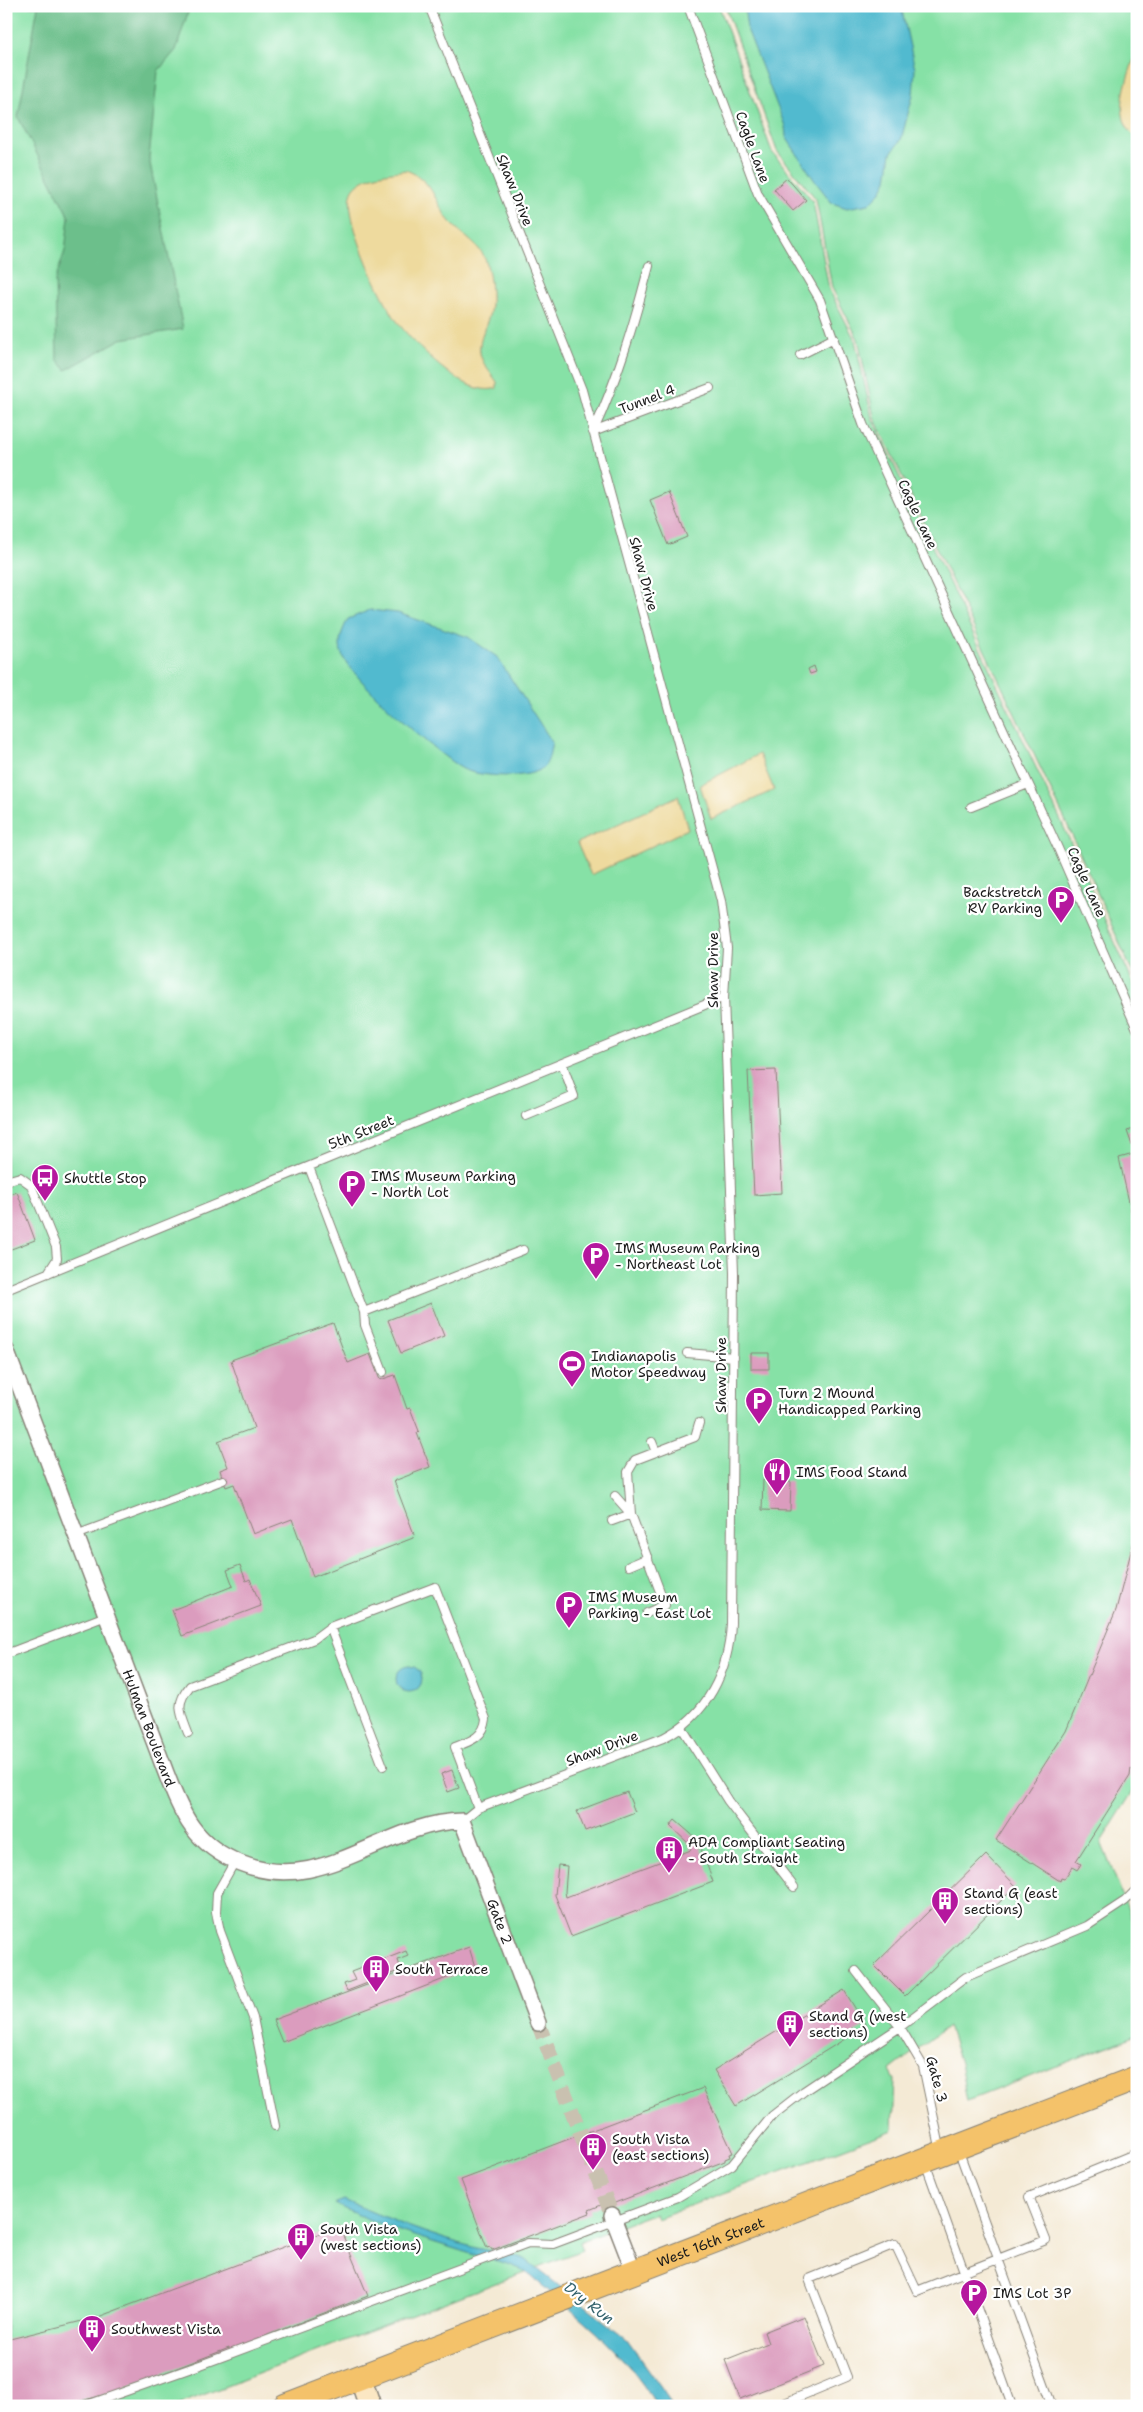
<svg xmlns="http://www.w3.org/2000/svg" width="1143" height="2412" viewBox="0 0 1143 2412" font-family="'Shantell Sans',sans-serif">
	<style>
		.green { fill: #86e1a6; stroke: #517e61 }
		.forest { fill: #6cbf8b; stroke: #446e54 }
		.sand { fill: #eeda9e; stroke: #857b5d }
		.water { fill: #51bacf; stroke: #366b76 }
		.building { fill: #db9cbe }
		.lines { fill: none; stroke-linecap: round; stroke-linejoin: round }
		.street-tunnel { stroke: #c9c1b0; stroke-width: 15; stroke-dasharray: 15 8; stroke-linecap: butt }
		.lane-casing { stroke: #888378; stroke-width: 10 }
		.street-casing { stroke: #888378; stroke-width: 18 }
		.secondary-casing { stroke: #888378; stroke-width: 24 }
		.primary-casing { stroke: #888378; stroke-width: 26 }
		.lane { stroke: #fff; stroke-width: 8 }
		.street { stroke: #fff; stroke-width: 15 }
		.secondary { stroke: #fbe7c3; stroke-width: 21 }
		.primary { stroke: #f4c26a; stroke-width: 24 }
		.labels { text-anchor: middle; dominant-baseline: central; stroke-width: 4.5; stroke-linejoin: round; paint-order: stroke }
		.street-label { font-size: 14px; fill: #1c1c1c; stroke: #fff }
		.poi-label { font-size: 14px; fill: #1c1c1c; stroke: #fff; text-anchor: start }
		.water-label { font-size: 15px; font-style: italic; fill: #34636d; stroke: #fff }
	</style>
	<rect width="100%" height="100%" fill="#fff"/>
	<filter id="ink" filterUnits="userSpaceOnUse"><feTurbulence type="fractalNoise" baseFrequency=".02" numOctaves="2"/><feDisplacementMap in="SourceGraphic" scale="10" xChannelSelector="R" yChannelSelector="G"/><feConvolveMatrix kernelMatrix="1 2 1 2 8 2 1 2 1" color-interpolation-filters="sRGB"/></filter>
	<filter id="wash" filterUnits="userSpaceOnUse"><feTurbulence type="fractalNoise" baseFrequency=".0096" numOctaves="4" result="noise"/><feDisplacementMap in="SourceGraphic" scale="20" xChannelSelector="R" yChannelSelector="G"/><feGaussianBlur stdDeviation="1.12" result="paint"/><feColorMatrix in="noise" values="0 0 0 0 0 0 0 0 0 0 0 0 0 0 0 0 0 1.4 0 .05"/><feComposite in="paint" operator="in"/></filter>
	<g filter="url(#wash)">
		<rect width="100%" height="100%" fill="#f4ead5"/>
		<!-- green -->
		<path class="green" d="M6,6h713l53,146 41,49 16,88 26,51 17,78 190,405 75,169v793l-36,57 36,90v103l-170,66 -7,-38 -12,-37 -58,44 5,9 -2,51 -236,88 -2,-5 -76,29 3,8 -408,156h-168z
			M725,6h412v977l-70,-159 -193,-407 -16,-78 -26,-51 -16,-89 -39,-48z"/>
		<!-- forest -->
		<path class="forest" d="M38,6h152l-14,44 -18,21 -9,87 34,171 -62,10 -55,31 -9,-11 -2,-79 10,-29 4,-34 -51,-100z"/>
		<!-- sand -->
		<path class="sand" d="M1137,50v88c-4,-4 -9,-8 -11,-13 -10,-22 4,-53 11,-75z
			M406,170c26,10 27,27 41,48 9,13 30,25 37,38 6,14 9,42 6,56 -3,13 -12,27 -10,41 2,11 11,20 17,29v6c-31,11 -81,-42 -98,-64 -15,-20 -62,-115 -45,-136 12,-15 35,-15 52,-18z
			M759,754l15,36 -63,29 -11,-34z
			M678,796l10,33 -97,46 -14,-32z"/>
		<!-- water -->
		<path class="water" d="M744,6h157l14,63 -2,26 -12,45 -10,13 -4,27 -7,13 -11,11 -22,4 -15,-5 -17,-22 -29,-44 -1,-11 -38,-97z
			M370,610l28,3 70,24 29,20 55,85c-2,8 -2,18 -8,25 -12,13 -66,10 -81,2 -23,-12 -111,-90 -121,-114 -5,-13 0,-24 6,-36z
			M396 1679a13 13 0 1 1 26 0a13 13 0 1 1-26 0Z
			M344,2200c43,19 87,36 132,48 17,4 34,4 49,11l102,80 37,52 8,15h-15c-35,-58 -80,-91 -131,-134 -18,-10 -39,-13 -58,-19 -45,-14 -92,-28 -134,-49z"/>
		<g id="blocks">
			<!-- building -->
			<path class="building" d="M787,178l19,22 -13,11 -19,-22z
				M669,492l18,45 -19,8 -18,-45z
				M814,666l2,6 -6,2 -2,-5z
				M776,1070l6,123 -28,2 -6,-124z
				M1137,1128v22l-3,1 -7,-20z
				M1137,1153v80h-1l-17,-75z
				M17,1192l18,48 -29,11v-55z
				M431,1303l13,33 -43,17 -13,-33z
				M333,1323l15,40 22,-9 10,26 15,-5 12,34 3,-1 9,23 -2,2 13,34 -36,14 20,53 -1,4 -100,39 -21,-58 -39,15 -19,-50 -8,3 -3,-7 -3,-10 8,-3 -10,-26 36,-13 -23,-68z
				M751,1353h18v16h-18z
				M1135,1461h2v13h-4z
				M763,1480l28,2 -1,29 -28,-1z
				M1136,1532l1,227 -2,5 2,1 -3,6 -3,-2 -1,7 -54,85 5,3 -4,6 -5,-3 -8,12 -3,-1 -1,3 -64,-41 70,-109 50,-121z
				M240,1565l6,16 4,-2 11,27 -79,30 -10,-26 61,-24 -6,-16z
				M452,1770l7,18 -11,4 -7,-18z
				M627,1792l8,20 -50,19 -8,-20z
				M675,1820l23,20 15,42 -142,54 -16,-41 3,-30 9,1 -2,26 1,5 125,-47 -2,-6 -19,-18z
				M986,1855l30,31 -111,110 -31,-31z
				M469,1947l6,20 -193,75 -9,-22z
				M406,1951l2,5 -10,4 3,10 -54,21 -3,-7 11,-4 -4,-8z
				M844,1990l22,36 -130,80 -22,-36z
				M703,2088l30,65 -4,1 1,3 -5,2v2l-113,43 -1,-3 -22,9 1,3 -98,37 -2,-3 -3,1 -26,-68z
				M339,2226l29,70 -139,54v-2l-117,45 -51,13h-55v-66l92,-23z
				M804,2316l20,50 -84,33 -15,-39 43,-17 -4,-11z"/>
		</g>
	</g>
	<g filter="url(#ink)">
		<use href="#blocks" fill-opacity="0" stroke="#888378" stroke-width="1"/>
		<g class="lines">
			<!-- street-tunnel -->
			<path class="street-tunnel" d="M538,2023l74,192"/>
			<defs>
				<path id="lane" d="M429,6l153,384 139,511 6,47 -3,49 10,276 -3,350c-2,48 -24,93 -68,115l-185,70 -16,13
					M688,6l70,188 62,106 43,124 194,422 80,183
					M800,355l34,-17
					M593,432c25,-54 41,-109 56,-166
					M593,432l117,-44
					M971,807l57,-23
					M526,1116l48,-20 -12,-33
					M309,1167l55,145 1,13 18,47
					M6,1181l14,-4 11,8 25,62 1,12 -9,14
					M6,1290l718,-293
					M364,1312l159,-62
					M687,1353l47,4
					M652,1442l4,10
					M612,1521l19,-7 -16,-18
					M76,1535l147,-55
					M629,1566l19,-8
					M647,1613l18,-8 -34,-91 -3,-42 7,-12 60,-23 4,-14
					M330,1627l53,139
					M6,1654l100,-38
					M682,1728l46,73 66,86
					M188,1733c-8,-21 -13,-29 2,-47l124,-47 16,-12 105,-40 51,132c-2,18 -15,22 -31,28l23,61
					M235,1861l-18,32 -1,19 4,19 33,87 22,108
					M856,1971l44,56 23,39 18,86
					M1131,2083l6,15
					M958,2149l94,257
					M925,2162l87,244
					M84,2406l119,-42 325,-121 25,1 125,-47 54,-32 40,-49 32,-25 96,-64 66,-50 121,-51 38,-25 12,-12
					M777,2406l70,-29 -38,-98 86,-35 22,47 129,-51 -17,-43 108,-44"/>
				<g id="street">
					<path id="s1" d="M6,1350l160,423c16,42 29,72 74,90 83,34 143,-41 222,-42l76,202"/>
					<path d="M612,2215l22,57"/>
				</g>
				<path id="secondary" d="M360,2377l10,29"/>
				<g id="primary">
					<path id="s2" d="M285,2406l852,-328"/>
				</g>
			</defs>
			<!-- lane casing -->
			<use href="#lane" class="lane-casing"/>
			<!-- street casing -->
			<use href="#street" class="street-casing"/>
			<!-- secondary casing -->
			<use href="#secondary" class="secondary-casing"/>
			<!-- primary casing -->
			<use href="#primary" class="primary-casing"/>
			<!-- lane -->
			<use href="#lane" class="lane"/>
			<!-- street -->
			<use href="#street" class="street"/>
			<!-- secondary -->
			<use href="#secondary" class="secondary"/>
			<!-- primary -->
			<use href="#primary" class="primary"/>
		</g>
	</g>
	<!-- icons -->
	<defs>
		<symbol id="parking-pin" viewBox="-11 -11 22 30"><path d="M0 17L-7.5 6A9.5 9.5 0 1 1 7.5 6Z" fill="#b5179e" stroke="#fff"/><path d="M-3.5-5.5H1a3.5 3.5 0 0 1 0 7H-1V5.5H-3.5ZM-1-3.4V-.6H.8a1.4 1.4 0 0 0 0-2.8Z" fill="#fff"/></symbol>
		<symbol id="bus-pin" viewBox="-11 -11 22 30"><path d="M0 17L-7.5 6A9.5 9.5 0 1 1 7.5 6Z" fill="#b5179e" stroke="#fff"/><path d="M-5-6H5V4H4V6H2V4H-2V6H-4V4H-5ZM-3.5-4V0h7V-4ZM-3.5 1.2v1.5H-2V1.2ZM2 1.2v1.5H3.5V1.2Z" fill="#fff"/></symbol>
		<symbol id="stadium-pin" viewBox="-11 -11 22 30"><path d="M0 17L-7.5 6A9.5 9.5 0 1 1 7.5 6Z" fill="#b5179e" stroke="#fff"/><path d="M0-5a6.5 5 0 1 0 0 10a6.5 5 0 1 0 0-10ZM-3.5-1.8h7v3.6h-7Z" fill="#fff"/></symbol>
		<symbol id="restaurant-pin" viewBox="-11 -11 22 30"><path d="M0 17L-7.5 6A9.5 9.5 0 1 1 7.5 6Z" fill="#b5179e" stroke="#fff"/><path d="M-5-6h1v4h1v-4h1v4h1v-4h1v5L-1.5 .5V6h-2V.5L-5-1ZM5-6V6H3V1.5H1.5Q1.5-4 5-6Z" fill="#fff"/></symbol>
		<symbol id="building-pin" viewBox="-11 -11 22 30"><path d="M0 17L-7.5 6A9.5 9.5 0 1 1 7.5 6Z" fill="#b5179e" stroke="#fff"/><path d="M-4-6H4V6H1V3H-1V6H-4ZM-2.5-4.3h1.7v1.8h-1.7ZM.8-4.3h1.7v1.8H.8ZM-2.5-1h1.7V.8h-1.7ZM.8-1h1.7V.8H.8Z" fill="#fff"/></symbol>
	</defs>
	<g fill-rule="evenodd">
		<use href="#parking-pin" x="1045" y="884" width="32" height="43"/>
		<use href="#bus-pin" x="29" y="1162" width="32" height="43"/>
		<use href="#parking-pin" x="336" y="1168" width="32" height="43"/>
		<use href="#parking-pin" x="580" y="1240" width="32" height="43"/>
		<use href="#stadium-pin" x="556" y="1348" width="32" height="43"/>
		<use href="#parking-pin" x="743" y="1385" width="32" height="43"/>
		<use href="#restaurant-pin" x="761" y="1456" width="32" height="43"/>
		<use href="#parking-pin" x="553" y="1589" width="32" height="43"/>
		<use href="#building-pin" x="653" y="1834" width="32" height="43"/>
		<use href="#building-pin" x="929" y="1885" width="32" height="43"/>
		<use href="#building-pin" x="360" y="1953" width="32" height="43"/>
		<use href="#building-pin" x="774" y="2008" width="32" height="43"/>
		<use href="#building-pin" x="577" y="2131" width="32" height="43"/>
		<use href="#building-pin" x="285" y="2221" width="32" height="43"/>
		<use href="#parking-pin" x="958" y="2277" width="32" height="43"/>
		<use href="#building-pin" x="76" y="2313" width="32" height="43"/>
	</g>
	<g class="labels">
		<!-- street labels -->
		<g class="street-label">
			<text transform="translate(753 147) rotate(70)">Cagle Lane</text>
			<text transform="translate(515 190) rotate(68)">Shaw Drive</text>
			<text transform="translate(647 399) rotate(-21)">Tunnel 4</text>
			<text transform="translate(918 514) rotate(65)">Cagle Lane</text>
			<text transform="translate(644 574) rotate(75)">Shaw Drive</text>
			<text transform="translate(1087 882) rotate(66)">Cagle Lane</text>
			<text transform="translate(713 970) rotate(-90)">Shaw Drive</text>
			<text transform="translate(361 1132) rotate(-22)">5th Street</text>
			<text transform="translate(721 1375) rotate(-90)">Shaw Drive</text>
			<text stroke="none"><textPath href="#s1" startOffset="404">Hulman Boulevard</textPath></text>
			<text transform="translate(602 1748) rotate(-21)">Shaw Drive</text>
			<text stroke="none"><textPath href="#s1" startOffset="912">Gate 2</textPath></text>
			<text transform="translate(937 2079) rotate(75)">Gate 3</text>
			<text stroke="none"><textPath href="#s2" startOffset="456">West 16th Street</textPath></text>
		</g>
		<!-- poi labels -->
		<g class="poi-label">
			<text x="1042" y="892" text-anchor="end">Backstretch<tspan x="1042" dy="16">RV Parking</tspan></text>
			<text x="371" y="1176">IMS Museum Parking<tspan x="371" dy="16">- North Lot</tspan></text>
			<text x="64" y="1178">Shuttle Stop</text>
			<text x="615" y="1248">IMS Museum Parking<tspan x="615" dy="16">- Northeast Lot</tspan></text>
			<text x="591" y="1356">Indianapolis<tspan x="591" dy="16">Motor Speedway</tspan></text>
			<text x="778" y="1393">Turn 2 Mound<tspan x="778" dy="16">Handicapped Parking</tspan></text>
			<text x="796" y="1472">IMS Food Stand</text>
			<text x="588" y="1597">IMS Museum<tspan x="588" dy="16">Parking - East Lot</tspan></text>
			<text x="688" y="1842">ADA Compliant Seating<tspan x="688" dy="16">- South Straight</tspan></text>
			<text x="964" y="1893">Stand G (east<tspan x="964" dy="16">sections)</tspan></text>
			<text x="395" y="1969">South Terrace</text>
			<text x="809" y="2016">Stand G (west<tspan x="809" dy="16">sections)</tspan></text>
			<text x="612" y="2139">South Vista<tspan x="612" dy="16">(east sections)</tspan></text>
			<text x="320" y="2229">South Vista<tspan x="320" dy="16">(west sections)</tspan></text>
			<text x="993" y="2293">IMS Lot 3P</text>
			<text x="111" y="2329">Southwest Vista</text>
		</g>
		<!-- water labels -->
		<g class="water-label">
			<text transform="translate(589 2303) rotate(38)">Dry Run</text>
		</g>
	</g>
	<!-- margin -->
	<rect width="1143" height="2412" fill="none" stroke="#fff" stroke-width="25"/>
</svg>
